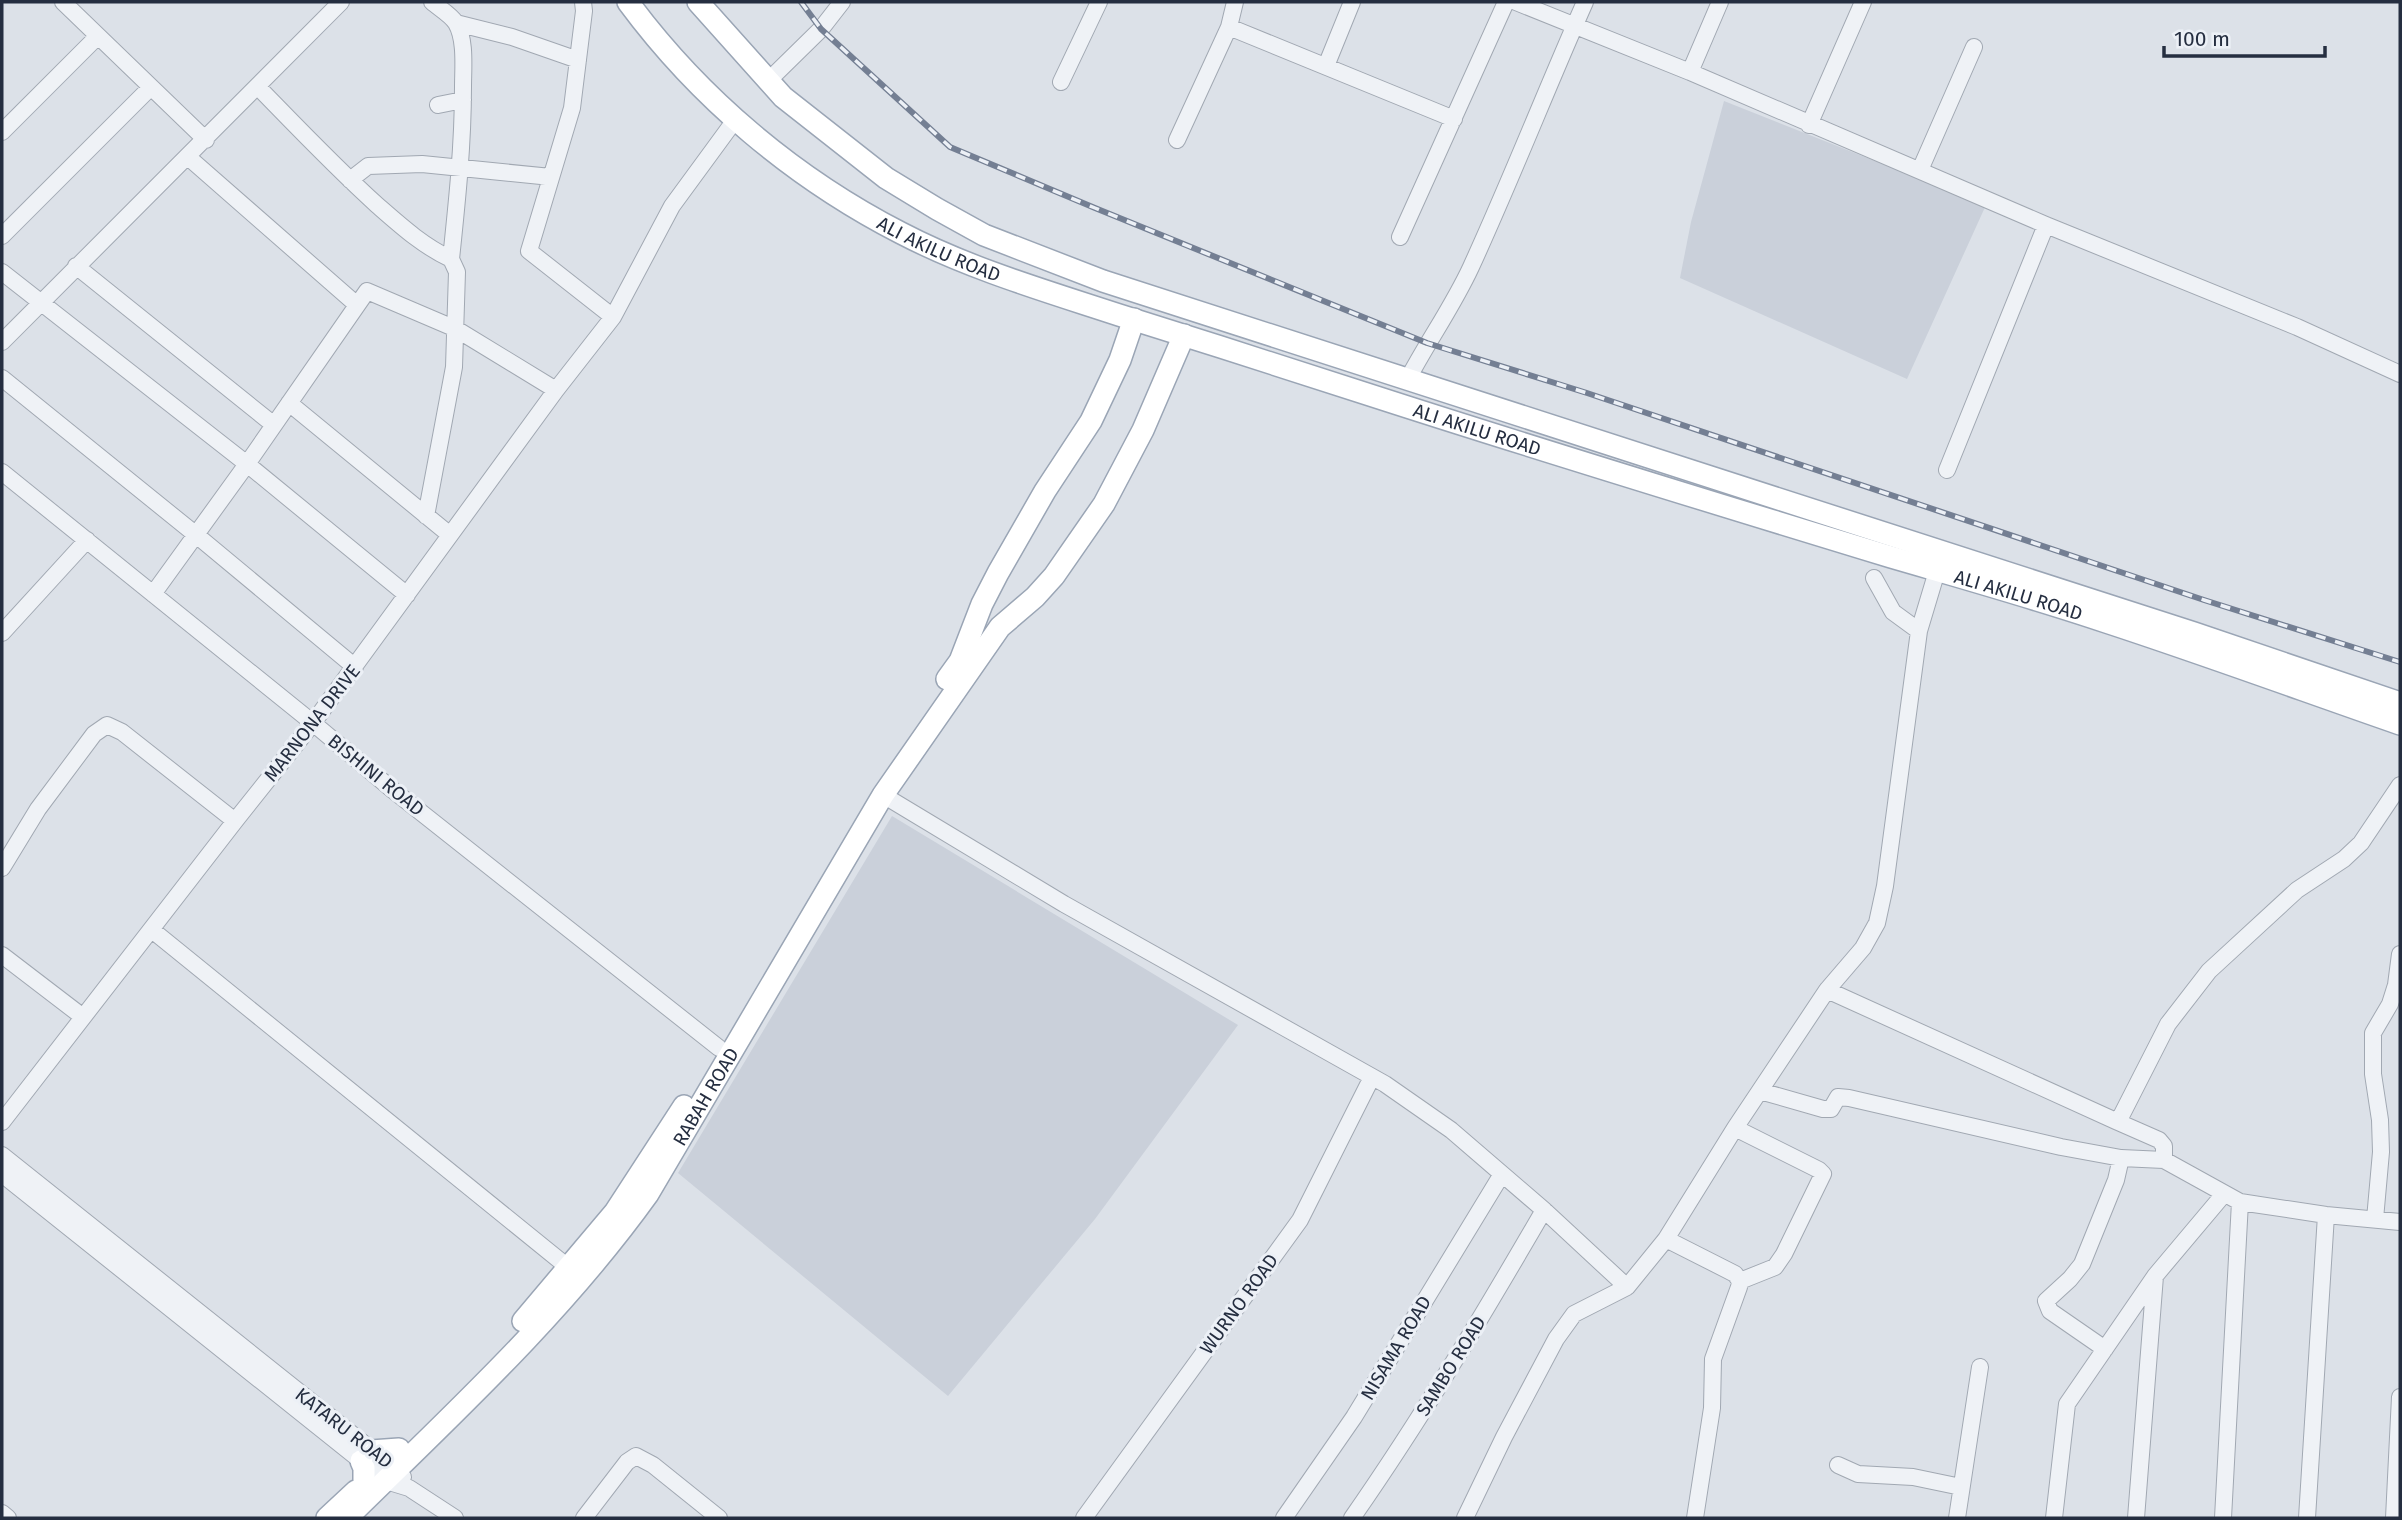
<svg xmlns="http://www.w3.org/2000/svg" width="2402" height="1520" viewBox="0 0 2402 1520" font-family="'Fira Sans',sans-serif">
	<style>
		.built { fill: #cad0da }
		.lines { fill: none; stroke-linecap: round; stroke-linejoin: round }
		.minor-casing { stroke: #a1a8b2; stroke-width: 18 }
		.major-casing { stroke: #9aa5b5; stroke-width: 24 }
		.minor { stroke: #eff2f6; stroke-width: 16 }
		.major { stroke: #fff; stroke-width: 21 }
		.rail-casing { stroke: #747f93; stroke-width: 6 }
		.rail { stroke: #ecf0f6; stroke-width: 3.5; stroke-dasharray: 10; stroke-linecap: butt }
		.labels { text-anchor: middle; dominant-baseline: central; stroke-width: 6; stroke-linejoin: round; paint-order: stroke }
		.street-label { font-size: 19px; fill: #252e40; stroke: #ecf0f6 }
	</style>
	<rect width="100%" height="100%" fill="#dce1e8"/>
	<!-- built -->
	<path class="built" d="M1724,101l262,104 -79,174 -227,-101 11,-56z
		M892,816l346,209 -143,194 -147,177 -270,-223z"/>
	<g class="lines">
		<defs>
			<path id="minor" d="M63,2l143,138
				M583,2l1,9 -12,97 -43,143 84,66 59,-111 63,-86
				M1516,2l174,70 356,153 251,102 103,47
				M456,23l56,14 66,23
				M1229,27l225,92
				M1326,66l26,-64
				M1690,72l30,-70
				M768,81l53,-52 21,-27
				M1061,82l38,-80
				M258,87c39,40 78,81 119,118 24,21 46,41 74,54
				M438,105l25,-5
				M1809,125l54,-123
				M2,132l96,-96
				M1177,140l52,-113 6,-25
				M188,157l169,148
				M1920,170l54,-123
				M350,180l18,-14 54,-2 129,13
				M2,236l149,-149
				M1400,237l106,-235
				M76,266l198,159
				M2,272l245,192 160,131
				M2,342l339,-340
				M2,378l193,156 160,133
				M1408,379c20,-38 45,-73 63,-112 40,-87 75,-177 114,-265
				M289,403l161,132
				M1947,470l99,-245
				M2,472l311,251 81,68 325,257
				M426,516l28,-149 3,-95 -6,-13c6,-57 12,-114 12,-172 0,-19 3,-47 -7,-64 -5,-8 -17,-15 -24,-21
				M1874,578l19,34 26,19
				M153,594l94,-130 120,-173 89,38 100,61
				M2,633l85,-93
				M883,795l181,109 321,180 66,46 93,80 83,77 39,-48 69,-111 92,-138 36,-42 14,-25 8,-37 34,-255 18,-60
				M2,868l36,-59 56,-75 13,-9 15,7 113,89
				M152,930l417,338
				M2,955l81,62
				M1827,990l291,132 50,-98 41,-53 88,-81 47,-31 17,-16 39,-58
				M1760,1091l63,18h8l7,-12 11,1 212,49 60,11 43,2 76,42 86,13 74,7
				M2,1122l233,-301 78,-98 243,-333 57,-73
				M2118,1122l41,18 5,6v14
				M1735,1128l84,42 4,4 -39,80 -9,13 -35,14
				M2,1155l395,315 6,7
				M2,1174l373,298 11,9 23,7 46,30
				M2375,1219l6,-67 -1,-32 -7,-46v-41l17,-29 6,-19 4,-31
				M1666,1239l69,35 5,7 -1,6 -26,72 -1,49 -17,110
				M2105,1349l-55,-38 -4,-10 24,-22 12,-15 34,-84 5,-22
				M1838,1465l20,9 55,3 48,10
				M2,1513l6,5
				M584,1518l43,-56 9,-6 17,9 66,53
				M1084,1518l216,-298 72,-143
				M1284,1518l70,-101 148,-243
				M1352,1518c69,-99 131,-203 192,-308
				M1465,1518l39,-81 52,-98 18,-25 53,-27
				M1957,1518l23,-151
				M2054,1518l13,-114 88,-128 69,-82
				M2136,1518l19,-242
				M2223,1518l17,-316
				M2307,1518l19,-303
				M2394,1518l6,-121"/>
			<g id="major">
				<path id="s1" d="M628,2c71,96 166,176 273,231 69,36 145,58 218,82 84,26 167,53 251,80 173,56 347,109 521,162 72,21 144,41 215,65 98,32 196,68 294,102"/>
				<path d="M698,2l85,95 103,81 51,31 47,26 119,46 1091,352 206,70"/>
				<path d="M947,679l13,-18 22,-57 16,-31 47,-82 46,-70 29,-61 14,-41"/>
				<path d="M523,1321l92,-109 69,-106"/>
				<path d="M371,1451l28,-2"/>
				<path d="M361,1461l3,7v15"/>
				<path d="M327,1518l29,-27"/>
				<path id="s2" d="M347,1518c105,-103 215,-204 301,-324l235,-399 117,-168 35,-30 19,-21 50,-72 39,-74 41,-95"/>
			</g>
		</defs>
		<!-- minor casing -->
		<use href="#minor" class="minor-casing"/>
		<!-- major casing -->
		<use href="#major" class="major-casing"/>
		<!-- minor -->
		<use href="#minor" class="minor"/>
		<!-- major -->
		<use href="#major" class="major"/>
		<defs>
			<path id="rail" d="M801,2l20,27 129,118 145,61 332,135 160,50 617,207 196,62"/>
		</defs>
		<!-- rail casing -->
		<use href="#rail" class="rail-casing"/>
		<!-- rail -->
		<use href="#rail" class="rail"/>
	</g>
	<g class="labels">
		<!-- street labels -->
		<g class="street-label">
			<text stroke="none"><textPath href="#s1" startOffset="402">ALI AKILU ROAD</textPath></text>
			<text stroke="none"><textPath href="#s1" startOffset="970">ALI AKILU ROAD</textPath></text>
			<text stroke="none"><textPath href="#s1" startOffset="1536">ALI AKILU ROAD</textPath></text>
			<text transform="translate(312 723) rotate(-52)">MARNONA DRIVE</text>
			<text transform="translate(376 775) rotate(39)">BISHINI ROAD</text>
			<text stroke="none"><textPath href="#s2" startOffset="556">RABAH ROAD</textPath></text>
			<text transform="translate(1239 1304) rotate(-54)">WURNO ROAD</text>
			<text transform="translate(1396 1348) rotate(-59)">NISAMA ROAD</text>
			<text transform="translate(1451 1366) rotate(-58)">SAMBO ROAD</text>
			<text transform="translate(344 1428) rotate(38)">KATARU ROAD</text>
		</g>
	</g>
	<!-- border -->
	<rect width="2402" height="1520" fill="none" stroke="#252e40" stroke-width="7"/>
	<!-- scale -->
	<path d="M2164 46v10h161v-10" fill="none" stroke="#252e40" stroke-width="3.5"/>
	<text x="2174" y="46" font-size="21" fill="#252e40" stroke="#ecf0f6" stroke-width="5" paint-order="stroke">100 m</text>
</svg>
